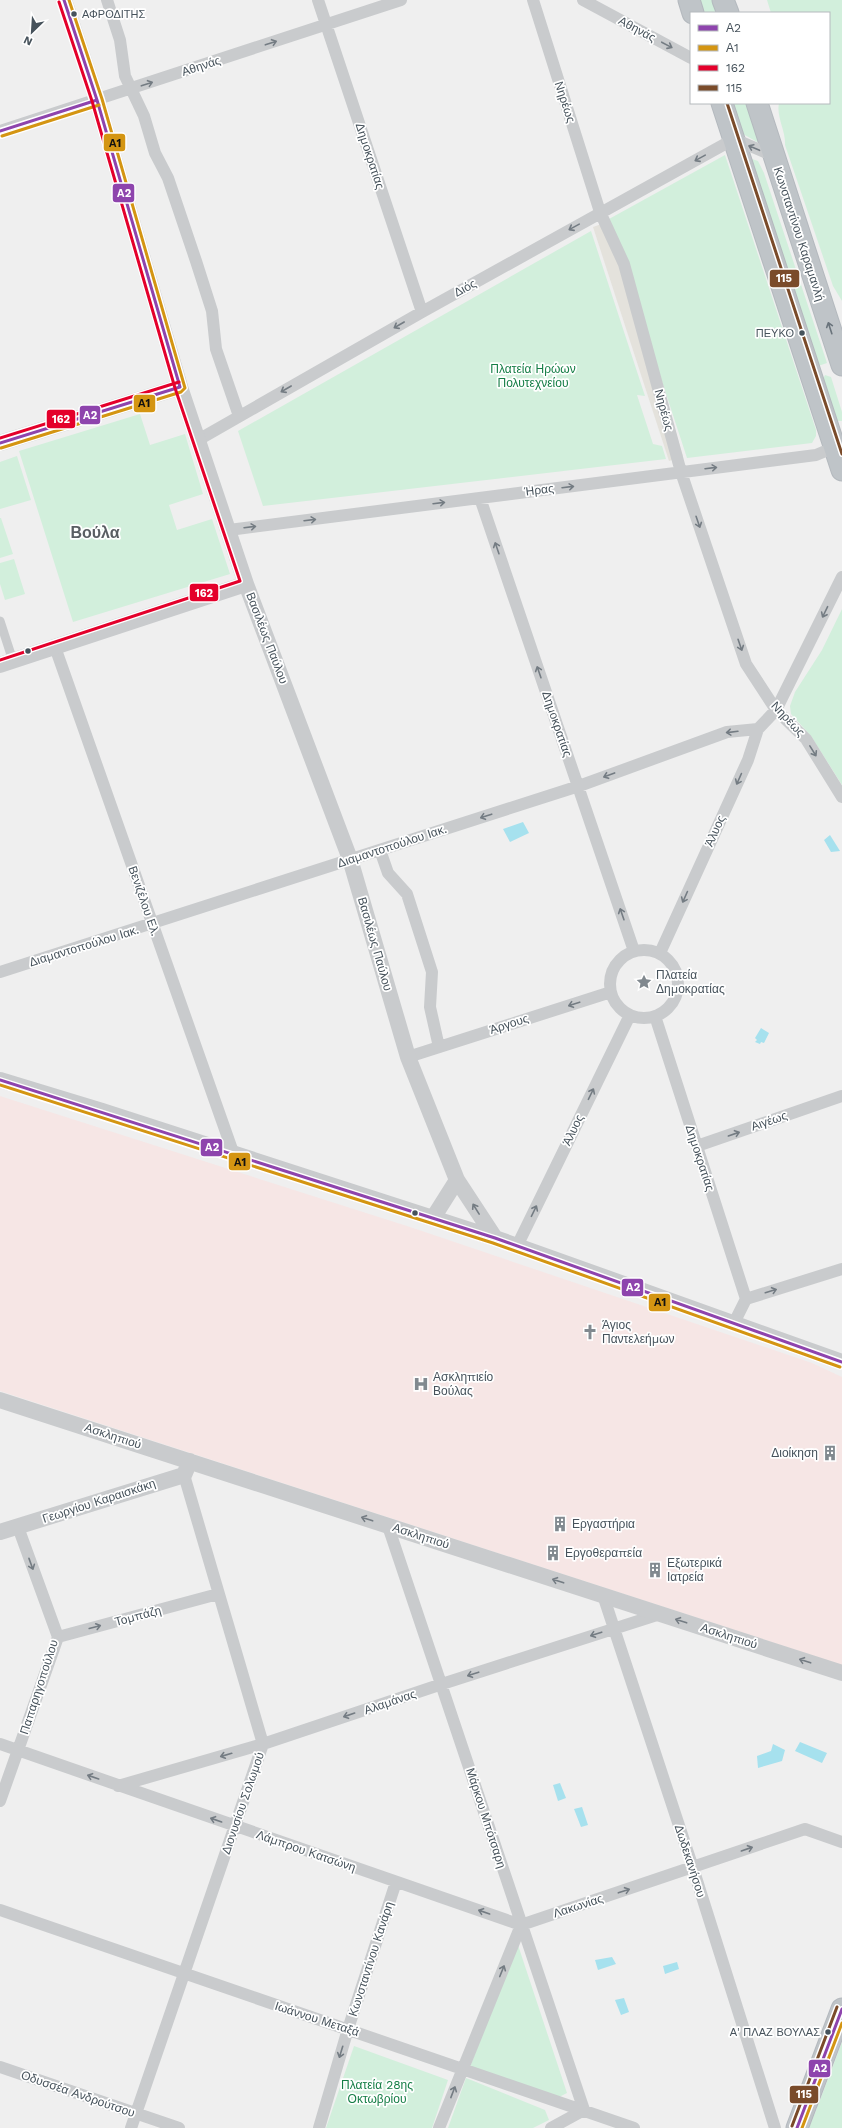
<svg xmlns="http://www.w3.org/2000/svg" width="842" height="2128" viewBox="0 0 842 2128" font-family="'Work Sans',sans-serif">
	<style>
		.commercial { fill: #e4e2dc }
		.medical { fill: #f6e6e5 }
		.green { fill: #d2efdc }
		.water { fill: #a6e1ee }
		.lines { fill: none; stroke-linecap: round; stroke-linejoin: round }
		.trunk-casing { stroke: #b4b9be; stroke-width: 23 }
		.pedestrian { stroke: #c9cbcd; stroke-width: 9 }
		.minor { stroke: #c9cbcd; stroke-width: 12 }
		.tertiary { stroke: #c9cbcd; stroke-width: 16 }
		.trunk { stroke: #bfc4c8; stroke-width: 21 }
		.bus-1-casing { stroke: #fff; stroke-width: 6 }
		.bus-2-casing { stroke: #fff; stroke-width: 6 }
		.bus-3-casing { stroke: #fff; stroke-width: 6 }
		.bus-4-casing { stroke: #fff; stroke-width: 6 }
		.bus-1 { stroke: #8e44ad; stroke-width: 3 }
		.bus-2 { stroke: #d49512; stroke-width: 3 }
		.bus-3 { stroke: #e4002b; stroke-width: 3 }
		.bus-4 { stroke: #7a4b2a; stroke-width: 3 }
		.oneway { stroke: #747c83 }
		.oneway2 { stroke: #6a747c }
		.bus-dot { fill: #46525b; stroke: #fff; stroke-width: 1.5 }
		.labels { text-anchor: middle; dominant-baseline: central; stroke-width: 3.5; stroke-linejoin: round; paint-order: stroke }
		.bus-label { font-size: 11px; fill: #46525b; stroke: #fff; text-anchor: end }
		.street-label { font-size: 12px; fill: #46525b; stroke: #fff }
		.park-label { font-size: 12px; fill: #157e46; stroke: #fff }
		.poi-label { font-size: 12px; fill: #46525b; stroke: #fff; text-anchor: start }
		.district-label { font-size: 16px; font-weight: bold; fill: #5a5e63; stroke: #fff }
		.line-badge { stroke: #fff; stroke-width: 1.5 }
		.badge-label { font-size: 11px; text-anchor: middle; font-weight: bold; fill: #fff }
		.pale-badge-label { font-size: 11px; text-anchor: middle; font-weight: bold; fill: #111 }
	</style>
	<rect width="100%" height="100%" fill="#efefef"/>
	<!-- commercial -->
	<path class="commercial" d="M607,222l17,42 59,192 -14,5 -76,-234z"/>
	<!-- medical -->
	<path class="medical" d="M0,1096l410,131 402,136 30,14v288l-842,-274z"/>
	<!-- green -->
	<path class="green" d="M699,0h14l4,13h-14z
		M767,0h75v301l-9,-15 -48,-141c1,-14 -9,-28 -6,-42h50v-90h-58z
		M733,103h13l13,40 -16,-9z
		M725,155l91,275v6l-4,7 -125,15 -78,-239z
		M749,158l9,3 6,12 63,190 -9,3z
		M591,231l54,165 -8,-1 16,49 9,2 4,13 -403,47 -25,-75z
		M825,375l6,2 11,35v9h-7l-13,-40z
		M140,414l10,31 35,-11 18,60 -34,11 8,25 35,-11 18,55 -157,48 -54,-171z
		M17,456l14,44 -31,9v-47z
		M0,518h1l12,36 -13,4z
		M14,559l11,35 -20,6 -5,-16v-21z
		M842,609v176l-31,-49 -20,-22 -1,-8 5,-14 27,-42z
		M517,1942l50,151 -8,4 -89,-30z
		M842,2042v86h-33l8,-20 -1,-4 4,-4z
		M354,2046l94,34 -16,48h-106z
		M466,2078l79,32 4,10 -16,8h-85z"/>
	<!-- water -->
	<path class="water" d="M523,822l6,11 -19,9 -7,-13z
		M830,835l10,16 -9,1 -7,-12z
		M761,1028l8,5 -5,10 -3,-1 -1,2 -5,-2 2,-2 -2,-2z
		M800,1742l27,11 -5,10 -27,-12z
		M773,1744l12,6 -3,11 -24,7 -1,-12 14,-5z
		M560,1783l6,15 -8,3 -5,-16z
		M582,1807l6,18 -7,2 -7,-18z
		M612,1957l4,7 -18,6 -3,-10z
		M677,1962l2,7 -14,5 -2,-8z
		M624,1998l5,14 -8,3 -6,-15z"/>
	<g class="lines">
		<defs>
			<path id="trunk" d="M689,0l4,13
				M723,0l5,13
				M722,103l120,367
				M757,103l85,262
				M797,2128l45,-119"/>
		</defs>
		<!-- trunk casing -->
		<use href="#trunk" class="trunk-casing"/>
		<!-- pedestrian -->
		<path class="pedestrian" d="M0,621l13,40"/>
		<!-- minor -->
		<path class="minor" d="M107,0l13,40 5,36 19,40 11,37 13,25 28,83 16,50 4,38 23,67
			M318,0l104,312
			M533,0l67,212 24,52 57,208 65,192 30,46 30,29 36,58
			M583,0l108,58
			M0,131l401,-131
			M198,440l224,-128 312,-173 40,17
			M480,498l154,453
			M229,530l587,-75 12,-5 9,-8
			M55,647l179,508
			M380,850l8,23 19,21 25,78 -2,35 9,40
			M610 984a34 34 0 1 1 68 0a34 34 0 1 1-68 0Z
			M660,953l88,-193 10,-31
			M0,972l579,-186 148,-54 31,-3 18,-19 66,-133
			M655,1016l91,283
			M408,1057l203,-65
			M697,1146l145,-50
			M517,1246l113,-231
			M734,1323l12,-24 96,-30
			M388,1526l196,584 -33,18
			M603,1595l90,273 82,260
			M58,1637l160,-43
			M0,1744l521,181
			M118,1786l145,-42 179,-60 218,-70
			M0,1801l58,-164 -40,-110
			M0,1910l634,218
			M0,2067l179,61
			M131,2128l132,-384 -79,-269
			M319,2128l29,-99 48,-147
			M439,2128l82,-203 284,-96 37,13"/>
		<!-- tertiary -->
		<path class="tertiary" d="M64,0l33,100 83,287 66,197 104,275 58,198 49,123 38,58
			M0,443l180,-56
			M0,665l246,-81
			M0,1080l102,31 393,127 347,124
			M433,1218l24,-38
			M0,1400l842,273
			M0,1532l184,-57 6,-14"/>
		<!-- trunk -->
		<use href="#trunk" class="trunk"/>
		<defs>
			<path id="bus-1" d="M64,0l33,100 83,287
				M0,131l97,-31
				M0,443l180,-56
				M0,1080l495,158 347,124
				M797,2128l45,-119"/>
			<path id="bus-2" d="M2,136l97,-31
				M1,448l180,-56 4,-4 -83,-289 -33,-99
				M0,1085l493,158 347,124
				M802,2128l40,-105"/>
			<path id="bus-3" d="M0,438l179,-56
				M0,660l240,-79 -65,-193 -83,-287 -33,-99"/>
			<path id="bus-4" d="M727,103l115,351
				M792,2126l45,-119"/>
		</defs>
		<!-- bus-1 casing -->
		<use href="#bus-1" class="bus-1-casing"/>
		<!-- bus-2 casing -->
		<use href="#bus-2" class="bus-2-casing"/>
		<!-- bus-3 casing -->
		<use href="#bus-3" class="bus-3-casing"/>
		<!-- bus-4 casing -->
		<use href="#bus-4" class="bus-4-casing"/>
		<!-- bus-1 -->
		<use href="#bus-1" class="bus-1"/>
		<!-- bus-2 -->
		<use href="#bus-2" class="bus-2"/>
		<!-- bus-3 -->
		<use href="#bus-3" class="bus-3"/>
		<!-- bus-4 -->
		<use href="#bus-4" class="bus-4"/>
	</g>
	<!-- one-way arrows -->
	<defs><path id="oneway-shaft" d="M-6 0H5M1.5-3L5.5 0L1.5 3" fill="none" stroke-width="1.6" stroke-linecap="round" stroke-linejoin="round"/></defs>
	<g class="oneway">
		<use href="#oneway-shaft" transform="translate(271 43) rotate(-18)"/>
		<use href="#oneway-shaft" transform="translate(667 45) rotate(28)"/>
		<use href="#oneway-shaft" transform="translate(147 84) rotate(-18)"/>
		<use href="#oneway-shaft" transform="translate(754 148) rotate(-157)"/>
		<use href="#oneway-shaft" transform="translate(700 158) rotate(151)"/>
		<use href="#oneway-shaft" transform="translate(574 227) rotate(151)"/>
		<use href="#oneway-shaft" transform="translate(399 325) rotate(150)"/>
		<use href="#oneway-shaft" transform="translate(286 389) rotate(150)"/>
		<use href="#oneway-shaft" transform="translate(711 468) rotate(-7)"/>
		<use href="#oneway-shaft" transform="translate(568 487) rotate(-7)"/>
		<use href="#oneway-shaft" transform="translate(439 503) rotate(-7)"/>
		<use href="#oneway-shaft" transform="translate(310 520) rotate(-7)"/>
		<use href="#oneway-shaft" transform="translate(698 522) rotate(71)"/>
		<use href="#oneway-shaft" transform="translate(250 527) rotate(-7)"/>
		<use href="#oneway-shaft" transform="translate(497 548) rotate(-109)"/>
		<use href="#oneway-shaft" transform="translate(825 612) rotate(116)"/>
		<use href="#oneway-shaft" transform="translate(740 645) rotate(71)"/>
		<use href="#oneway-shaft" transform="translate(539 672) rotate(-109)"/>
		<use href="#oneway-shaft" transform="translate(732 732) rotate(173)"/>
		<use href="#oneway-shaft" transform="translate(813 751) rotate(58)"/>
		<use href="#oneway-shaft" transform="translate(609 775) rotate(160)"/>
		<use href="#oneway-shaft" transform="translate(739 779) rotate(114)"/>
		<use href="#oneway-shaft" transform="translate(486 816) rotate(162)"/>
		<use href="#oneway-shaft" transform="translate(685 897) rotate(114)"/>
		<use href="#oneway-shaft" transform="translate(622 914) rotate(-109)"/>
		<use href="#oneway-shaft" transform="translate(574 1004) rotate(162)"/>
		<use href="#oneway-shaft" transform="translate(591 1094) rotate(-64)"/>
		<use href="#oneway-shaft" transform="translate(734 1134) rotate(-19)"/>
		<use href="#oneway-shaft" transform="translate(476 1209) rotate(-122)"/>
		<use href="#oneway-shaft" transform="translate(534 1211) rotate(-64)"/>
		<use href="#oneway-shaft" transform="translate(771 1291) rotate(-17)"/>
		<use href="#oneway-shaft" transform="translate(367 1519) rotate(-162)"/>
		<use href="#oneway-shaft" transform="translate(31 1564) rotate(70)"/>
		<use href="#oneway-shaft" transform="translate(558 1581) rotate(-162)"/>
		<use href="#oneway-shaft" transform="translate(681 1621) rotate(-162)"/>
		<use href="#oneway-shaft" transform="translate(95 1627) rotate(-15)"/>
		<use href="#oneway-shaft" transform="translate(596 1634) rotate(162)"/>
		<use href="#oneway-shaft" transform="translate(805 1661) rotate(-162)"/>
		<use href="#oneway-shaft" transform="translate(473 1674) rotate(162)"/>
		<use href="#oneway-shaft" transform="translate(349 1715) rotate(161)"/>
		<use href="#oneway-shaft" transform="translate(226 1755) rotate(164)"/>
		<use href="#oneway-shaft" transform="translate(93 1777) rotate(-161)"/>
		<use href="#oneway-shaft" transform="translate(216 1820) rotate(-161)"/>
		<use href="#oneway-shaft" transform="translate(747 1849) rotate(-19)"/>
		<use href="#oneway-shaft" transform="translate(624 1891) rotate(-18)"/>
		<use href="#oneway-shaft" transform="translate(484 1912) rotate(-161)"/>
		<use href="#oneway-shaft" transform="translate(502 1971) rotate(-68)"/>
		<use href="#oneway-shaft" transform="translate(341 2052) rotate(107)"/>
		<use href="#oneway-shaft" transform="translate(453 2092) rotate(-69)"/>
	</g>
	<use class="oneway2" href="#oneway-shaft" transform="translate(830 328) rotate(-108)"/>
	<!-- icons -->
	<defs>
		<symbol id="sight-bare" viewBox="-9 -9 18 18"><path d="M0-6L1.8-2.2L6-1.7L2.9 1.2L3.7 5.4L0 3.3L-3.7 5.4L-2.9 1.2L-6-1.7L-1.8-2.2Z" fill="#81898f" stroke="#fff" stroke-width="2.5" paint-order="stroke"/></symbol>
		<symbol id="church-bare" viewBox="-9 -9 18 18"><path d="M-1.2-6h2.4v3.5h3.3v2.4h-3.3V6h-2.4V-.1h-3.3v-2.4h3.3Z" fill="#81898f" stroke="#fff" stroke-width="2.5" paint-order="stroke"/></symbol>
		<symbol id="hospital-bare" viewBox="-9 -9 18 18"><path d="M-5-5h3v3.5h4V-5h3V5h-3V1.5h-4V5h-3Z" fill="#81898f" stroke="#fff" stroke-width="2.5" paint-order="stroke"/></symbol>
		<symbol id="building-bare" viewBox="-9 -9 18 18"><path d="M-4-6H4V6H1V3H-1V6H-4ZM-2.5-4.3h1.7v1.8h-1.7ZM.8-4.3h1.7v1.8H.8ZM-2.5-1h1.7V.8h-1.7ZM.8-1h1.7V.8H.8Z" fill="#81898f" stroke="#fff" stroke-width="2.5" paint-order="stroke"/></symbol>
	</defs>
	<g fill-rule="evenodd">
		<use href="#sight-bare" x="633" y="971" width="22" height="22"/>
		<use href="#church-bare" x="579" y="1321" width="22" height="22"/>
		<use href="#hospital-bare" x="410" y="1373" width="22" height="22"/>
		<use href="#building-bare" x="819" y="1442" width="22" height="22"/>
		<use href="#building-bare" x="549" y="1513" width="22" height="22"/>
		<use href="#building-bare" x="542" y="1542" width="22" height="22"/>
		<use href="#building-bare" x="644" y="1559" width="22" height="22"/>
	</g>
	<!-- markers -->
	<g class="bus-dot">
		<circle cx="74" cy="14" r="3.5"/>
		<circle cx="802" cy="333" r="3.5"/>
		<circle cx="28" cy="651" r="3.5"/>
		<circle cx="415" cy="1213" r="3.5"/>
		<circle cx="828" cy="2032" r="3.5"/>
	</g>
	<g class="labels">
		<!-- bus labels -->
		<g class="bus-label">
			<text x="82" y="14" text-anchor="start">ΑΦΡΟΔΙΤΗΣ</text>
			<text x="794" y="333">ΠΕΥΚΟ</text>
			<text x="820" y="2032">Α' ΠΛΑΖ ΒΟΥΛΑΣ</text>
		</g>
		<!-- street labels -->
		<g class="street-label">
			<text transform="translate(637 29) rotate(28)">Αθηνάς</text>
			<text transform="translate(201 66) rotate(-18)">Αθηνάς</text>
			<text transform="translate(565 102) rotate(72)">Νηρέως</text>
			<text transform="translate(370 156) rotate(72)">Δημοκρατίας</text>
			<text transform="translate(799 234) rotate(72)">Κωνσταντίνου Καραμανλή</text>
			<text transform="translate(465 288) rotate(-29)">Διός</text>
			<text transform="translate(664 410) rotate(75)">Νηρέως</text>
			<text transform="translate(539 490) rotate(-7)">Ήρας</text>
			<text transform="translate(267 638) rotate(69)">Βασιλέως Παύλου</text>
			<text transform="translate(788 719) rotate(47)">Νηρέως</text>
			<text transform="translate(557 724) rotate(71)">Δημοκρατίας</text>
			<text transform="translate(715 831) rotate(-66)">Άλυος</text>
			<text transform="translate(392 846) rotate(-18)">Διαμαντοπούλου Ιακ.</text>
			<text transform="translate(144 901) rotate(71)">Βενιζέλου Ελ.</text>
			<text transform="translate(375 944) rotate(74)">Βασιλέως Παύλου</text>
			<text transform="translate(84 946) rotate(-17)">Διαμαντοπούλου Ιακ.</text>
			<text transform="translate(509 1024) rotate(-18)">Άργους</text>
			<text transform="translate(769 1121) rotate(-19)">Αιγέως</text>
			<text transform="translate(573 1130) rotate(-64)">Άλυος</text>
			<text transform="translate(700 1158) rotate(72)">Δημοκρατίας</text>
			<text transform="translate(113 1436) rotate(18)">Ασκληπιού</text>
			<text transform="translate(99 1501) rotate(-18)">Γεωργίου Καραισκάκη</text>
			<text transform="translate(421 1536) rotate(18)">Ασκληπιού</text>
			<text transform="translate(138 1616) rotate(-15)">Τομπάζη</text>
			<text transform="translate(729 1636) rotate(18)">Ασκληπιού</text>
			<text transform="translate(39 1687) rotate(-72)">Παπαρηγοπούλου</text>
			<text transform="translate(390 1702) rotate(-19)">Αλαμάνας</text>
			<text transform="translate(243 1803) rotate(-71)">Διονυσίου Σολωμού</text>
			<text transform="translate(486 1818) rotate(72)">Μάρκου Μπότσαρη</text>
			<text transform="translate(306 1851) rotate(19)">Λάμπρου Κατσώνη</text>
			<text transform="translate(690 1861) rotate(72)">Δωδεκανήσου</text>
			<text transform="translate(578 1906) rotate(-18)">Λακωνίας</text>
			<text transform="translate(371 1959) rotate(-72)">Κωνσταντίνου Κανάρη</text>
			<text transform="translate(317 2019) rotate(18)">Ιωάννου Μεταξά</text>
			<text transform="translate(78 2094) rotate(19)">Οδυσσέα Ανδρούτσου</text>
		</g>
		<!-- park labels -->
		<g class="park-label">
			<text x="533" y="369">Πλατεία Ηρώων<tspan x="533" dy="14">Πολυτεχνείου</tspan></text>
			<text x="377" y="2085">Πλατεία 28ης<tspan x="377" dy="14">Οκτωβρίου</tspan></text>
		</g>
		<!-- poi labels -->
		<g class="poi-label">
			<text x="656" y="975">Πλατεία<tspan x="656" dy="14">Δημοκρατίας</tspan></text>
			<text x="602" y="1325">Άγιος<tspan x="602" dy="14">Παντελεήμων</tspan></text>
			<text x="433" y="1377">Ασκληπιείο<tspan x="433" dy="14">Βούλας</tspan></text>
			<text x="818" y="1453" text-anchor="end">Διοίκηση</text>
			<text x="572" y="1524">Εργαστήρια</text>
			<text x="565" y="1553">Εργοθεραπεία</text>
			<text x="667" y="1563">Εξωτερικά<tspan x="667" dy="14">Ιατρεία</tspan></text>
		</g>
		<!-- district labels -->
		<g class="district-label">
			<text x="95" y="532">Βούλα</text>
		</g>
	</g>
	<g class="line-badge">
		<rect x="103" y="133" width="23" height="19" rx="4" fill="#d49512"/>
		<rect x="112" y="183" width="23" height="20" rx="4" fill="#8e44ad"/>
		<rect x="769" y="269" width="31" height="19" rx="4" fill="#7a4b2a"/>
		<rect x="133" y="394" width="23" height="19" rx="4" fill="#d49512"/>
		<rect x="79" y="405" width="22" height="20" rx="4" fill="#8e44ad"/>
		<rect x="46" y="409" width="30" height="20" rx="4" fill="#e4002b"/>
		<rect x="189" y="583" width="30" height="19" rx="4" fill="#e4002b"/>
		<rect x="200" y="1138" width="23" height="19" rx="4" fill="#8e44ad"/>
		<rect x="228" y="1152" width="23" height="19" rx="4" fill="#d49512"/>
		<rect x="621" y="1278" width="23" height="19" rx="4" fill="#8e44ad"/>
		<rect x="648" y="1293" width="23" height="19" rx="4" fill="#d49512"/>
		<rect x="808" y="2059" width="23" height="19" rx="4" fill="#8e44ad"/>
		<rect x="789" y="2085" width="30" height="19" rx="4" fill="#7a4b2a"/>
	</g>
	<g class="badge-label">
		<text x="124" y="197">Α2</text>
		<text x="784" y="282">115</text>
		<text x="90" y="419">Α2</text>
		<text x="61" y="423">162</text>
		<text x="204" y="597">162</text>
		<text x="212" y="1151">Α2</text>
		<text x="633" y="1291">Α2</text>
		<text x="820" y="2072">Α2</text>
		<text x="804" y="2098">115</text>
	</g>
	<g class="pale-badge-label">
		<text x="115" y="147">Α1</text>
		<text x="144" y="407">Α1</text>
		<text x="240" y="1166">Α1</text>
		<text x="660" y="1306">Α1</text>
	</g>
	<!-- legend -->
	<rect x="690" y="12" width="140" height="92" fill="#ffffff" stroke="#b5babd"/>
	<rect x="698" y="25" width="20" height="6" fill="#8e44ad" stroke="#b5babd"/>
	<text x="726" y="32" font-size="12" fill="#46525b">Α2</text>
	<rect x="698" y="45" width="20" height="6" fill="#d49512" stroke="#b5babd"/>
	<text x="726" y="52" font-size="12" fill="#46525b">Α1</text>
	<rect x="698" y="65" width="20" height="6" fill="#e4002b" stroke="#b5babd"/>
	<text x="726" y="72" font-size="12" fill="#46525b">162</text>
	<rect x="698" y="85" width="20" height="6" fill="#7a4b2a" stroke="#b5babd"/>
	<text x="726" y="92" font-size="12" fill="#46525b">115</text>
	<!-- north arrow -->
	<g transform="translate(32 32) rotate(205)" stroke="#ffffff" stroke-width="3" paint-order="stroke">
	<path d="M0-3L7 15L0 10L-7 15Z" fill="#46525b"/>
	<text y="-6" font-size="11" font-weight="bold" text-anchor="middle" fill="#46525b">N</text>
	</g>
</svg>
